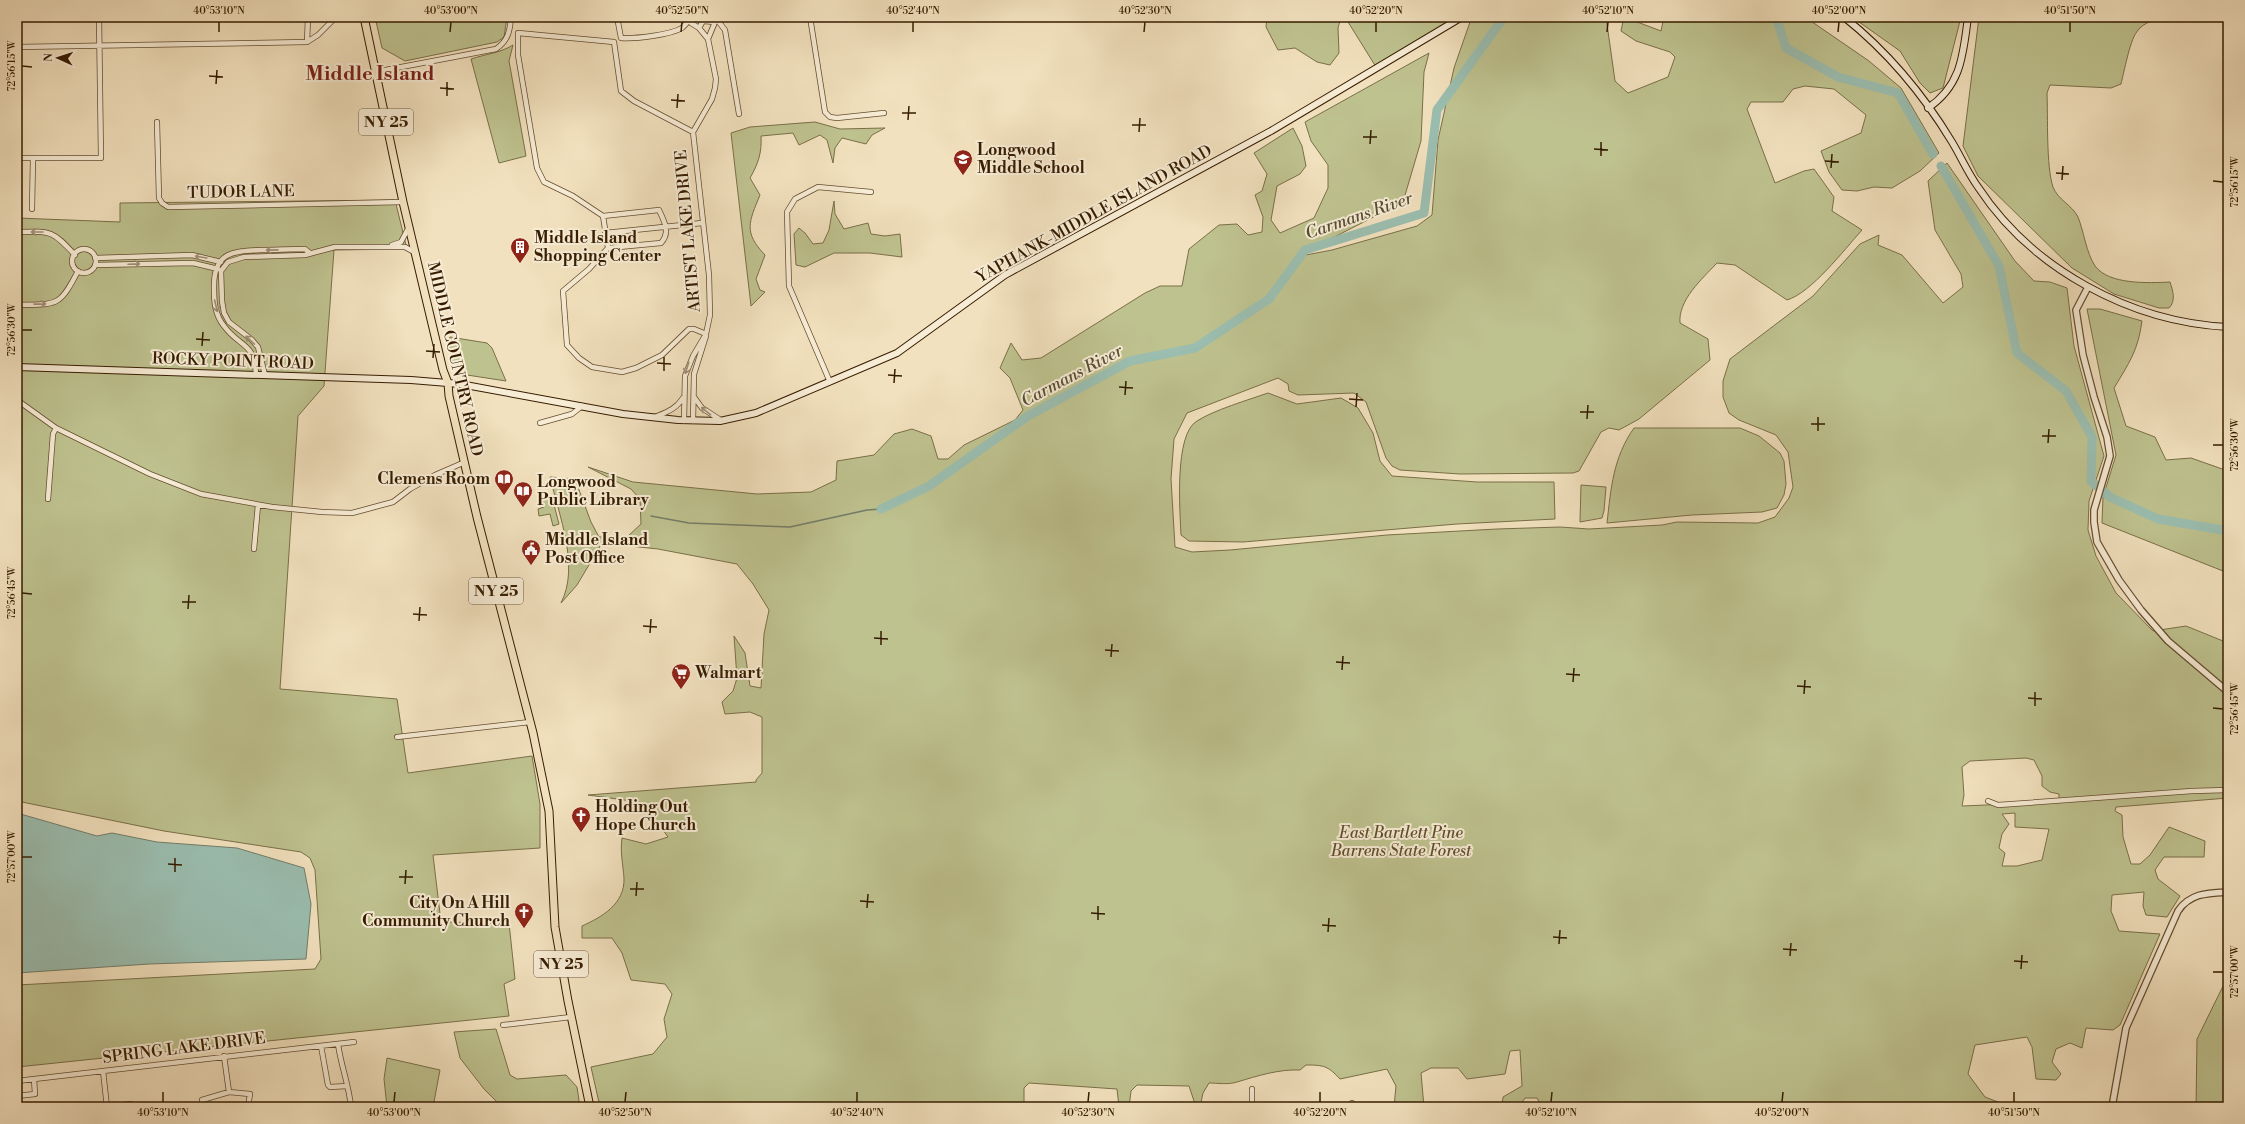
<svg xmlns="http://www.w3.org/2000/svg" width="2245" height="1124" viewBox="0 0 2245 1124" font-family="'Libre Bodoni',serif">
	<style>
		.green { fill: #bec28f; stroke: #7a6f48; fill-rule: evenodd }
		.water { fill: #9bbeb0; stroke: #737d6a }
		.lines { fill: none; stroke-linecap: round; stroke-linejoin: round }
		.stream { stroke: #737d6a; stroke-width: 1.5 }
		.river { stroke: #9bbeb0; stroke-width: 9 }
		.minor-casing { stroke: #654d30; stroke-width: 6 }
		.tertiary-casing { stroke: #654d30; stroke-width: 8 }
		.secondary-casing { stroke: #361c00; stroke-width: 8 }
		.primary-casing { stroke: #361c00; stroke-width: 9 }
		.minor { stroke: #f7ecd5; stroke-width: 4.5 }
		.tertiary { stroke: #f7ecd5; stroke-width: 5.5 }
		.secondary { stroke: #f7ecd5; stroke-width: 6 }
		.primary { stroke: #f2e1be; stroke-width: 7 }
		.oneway { stroke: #a08e75 }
		.ticks { fill: none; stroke: #361c00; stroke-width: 1.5 }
		.labels { text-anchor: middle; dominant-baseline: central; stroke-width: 4; stroke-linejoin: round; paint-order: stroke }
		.shield { fill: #f7ecd5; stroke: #705a40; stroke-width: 1 }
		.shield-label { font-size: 15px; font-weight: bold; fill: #361c00 }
		.poi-label { font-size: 16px; font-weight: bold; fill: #361c00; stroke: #f7ecd5; text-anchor: start }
		.street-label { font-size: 16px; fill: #361c00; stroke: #f7ecd5 }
		.park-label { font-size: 16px; font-style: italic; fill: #5f4e2b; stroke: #f7ecd5 }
		.water-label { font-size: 17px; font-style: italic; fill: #544d35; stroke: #f7ecd5 }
		.district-label { font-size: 20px; font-weight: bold; fill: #7a1f14; stroke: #f7ecd5 }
		.neatline { fill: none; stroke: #361c00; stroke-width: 1.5 }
		.ticks-label { font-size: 10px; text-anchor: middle; fill: #361c00 }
	</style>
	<rect width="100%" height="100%" fill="#f2e1be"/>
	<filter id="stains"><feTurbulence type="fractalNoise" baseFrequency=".005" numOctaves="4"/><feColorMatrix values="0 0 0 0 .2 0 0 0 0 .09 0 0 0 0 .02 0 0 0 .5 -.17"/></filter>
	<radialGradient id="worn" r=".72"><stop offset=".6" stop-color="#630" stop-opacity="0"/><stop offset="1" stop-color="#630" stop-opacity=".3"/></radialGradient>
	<!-- green -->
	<path class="green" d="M375,17h132l-3,20 -7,5 -92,19 -23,-13z
		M1267,17h74l-3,11 1,25 -9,12 -13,-3 -22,-14 -17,2 -12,-23z
		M1345,17h117l-86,50z
		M1481,17h125l9,64 13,12 40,-16 7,-20 -5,-5 -34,-11 -15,-10 3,-14 37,14 3,-14h141l64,44 32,27 38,65 -19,18 -28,17 -18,-1 -17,4 -15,-1 -13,-18 -8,-21 40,-18 5,-18 -32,-26 -29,-3 -12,3 -10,13h-32l-4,7 28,74 29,-12 10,-2 20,28 -2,14 30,19c-18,20 -51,63 -75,70l-52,-35 -18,-2c-15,16 -39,37 -37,60l28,16 2,21 -71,59 -20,11 -10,-2 -8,4 -22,39 -6,2 -113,1 -60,-4 -8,-4 -6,-8 -20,-56 -12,-9 -56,2 -9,-4 -1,-7 -10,-6 -91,35 -13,26 -3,40 4,68 17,5 38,-2 157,-15 110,-6 63,-2 29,2 73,-4 15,-3 81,1 17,-6 14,-19 4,-11 -5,-35 -12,-17 -37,-15 -10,-7 -6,-16v-16l7,-22 83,-63 47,-52 19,-9 -1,10 24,10 41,48 20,-16 -2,-13 -26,-44 -7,-49 19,-18 68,98 19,20 16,1 17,6 7,58 30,110 -15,45 -1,29 8,26 20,37 37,38 33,-5 42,17v155l-112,9 -1,4 7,4 1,22 8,27h9l10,-9 19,-28 36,14 -1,16h-40l-9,13 3,9 22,17 -13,21 -21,-2 -3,-9 1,-14 -32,3 -1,16 8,20 41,3 -40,91 -7,5 -27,-2 -4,20 -12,-5 -14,6 -4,13 9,12 -5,6 -20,-1 -4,-32 -5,-10 -52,8 -7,29 17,23 26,10h-469l-5,-9h-12l-6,9h-17l1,-10 19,-11 -2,-36 -10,1 -5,23 -38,5 -9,-11h-27l-10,5 3,34h-30l2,-21 -9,-17 -47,10c-12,-13 -16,-14 -34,-14l-6,5c-21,-1 -43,6 -63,12 -9,3 -20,1 -28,1l-6,10 -3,14h-4l-7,-21 -52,-1 -6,6 -2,16h-10l-2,-18 -88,-6 -5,5v19h-424l-9,-40 62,-13 14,-17 -3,-18 8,-25 -7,-10 -34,-4 -9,-27 -10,-15h-30v-12c20,-9 43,-22 42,-48 -1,-14 -4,-26 -2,-40l24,6 22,-7 -20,-28 -9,-7 -51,-7 168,-13v-2l6,-7v-56l-12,-5 -25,2 -3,-12 11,-11 4,-13 -3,-42 11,17 5,33 11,2 3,-54 5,-24 -16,-26 -16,-20 -79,-15 -56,-6 -25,42 -16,18c19,-37 -2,-87 -11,-126l25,2 16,43 8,15h28l14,-13 -1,-25 -9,-10 -43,-22 45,15 124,12 54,-2 25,-12 1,-19 37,-6 20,-21 18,-5 19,7 7,23h10l16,-14 51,-25 8,-10 -13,-32 -10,-10 11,-25 11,17 19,-2 104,-65 15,-7h22l7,-37 30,-24 18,-1 11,11 14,-3 1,-15 -8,-22 7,-4 5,-17 -13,-21 39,-25 9,18 4,20 -6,8 -23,12 -6,34 9,13 34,-15 14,-30v-23l-17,-24 -6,-19 124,-69 -5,19 -3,69 -18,61 -108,55 37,-7 85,-24 15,-11 6,-75 16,-72 16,-46zM2026,758l8,2 8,16v10l8,6 9,2v8l-97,4 2,-11 -2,-28 8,-6zM2015,813v14l34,2 -7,31 -25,6h-15l3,-13 -6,-5 3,-14 7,-10 -7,-10z
		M1852,17h109l-18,71 -13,5 -10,-10 -20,-32z
		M1979,17h193c-13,1 -29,4 -36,16 -6,8 -12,39 -15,51l-10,4 -61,-3 -3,8c1,23 -1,73 6,94 5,13 19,18 25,30 6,15 8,35 17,49 14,19 54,17 75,16 3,9 6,19 -1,26h-10l-45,-14 -42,-26 -94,-92 -15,-30z
		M513,45l-4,16 17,95 -27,7 -28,-104c15,-5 29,-6 42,-14z
		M815,122l25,7 45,-1 -13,7 -6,9 -24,-6 -7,10 -2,15 -6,-23 -7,-5 -21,10 -6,-12 -32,3c1,17 -3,28 -11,42l10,17c-11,27 -17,37 5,60l-9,24 4,11 5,2 -14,14 -20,-173 19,-6z
		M395,200l12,49 -73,1 -10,136 -26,30 -18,273 117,10 11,74 124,-17 8,48v44l-107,7 8,67 68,1 6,56 -11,5 5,32 -492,51v-82l298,-16 6,-10 -6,-89 -5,-12 -9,-6 -137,-21 -147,-30v-583l103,4v-19z
		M834,201l1,13 9,15 24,-6 3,11 14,2 15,-2 2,23 -32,-4h-36l-29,14 -9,-2 -2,-31 5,-6 6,5 8,11 10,-1 6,-13z
		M2087,309h13l42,12c-4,30 -13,42 -28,67l12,38 29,11 11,23 25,-2 37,13v102l-126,-50 1,-26 13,-42z
		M450,337l37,6 5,5 14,33 -39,-6 -13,-7 -6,-27z
		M1268,393l29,11 44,-6 17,10 15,25 7,28 12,15 85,6h77l1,37 -98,5 -214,18 -54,-1 -8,-6c-1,-24 -7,-101 16,-114 17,-11 51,-21 71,-28z
		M1634,428h106l19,8 21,17 4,8 2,23 -2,11 -7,13 -15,4 -70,3 -85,8c4,-35 6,-65 27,-95z
		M1581,485l25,2 -2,24 -2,7 -22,4z
		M552,497l7,27 -6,2 -3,-12 -11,2 -1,-7 6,-2 -2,-7z
		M2228,976v131h-32l1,-68z
		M496,1029l14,46 7,4 49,-4 11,12 3,20h-78l-18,-18 -24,-31 -6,-26z
		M387,1058l53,12 -7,37h-46l-3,-28z"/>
	<!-- water -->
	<path class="water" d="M17,813l80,23 15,-3 45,9 80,6 67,20 7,36 -5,55 -157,5 -132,9z"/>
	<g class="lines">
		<!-- stream -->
		<path class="stream" d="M651,516l38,7 101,4 77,-17 14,-1"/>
		<!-- river -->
		<path class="river" d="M1776,17l10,31 52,29 60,16 35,61
			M1941,166l58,100 18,87 49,38 26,46 -1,44 19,16 48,22 70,12
			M881,509l48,-23 99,-70 102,-55 65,-13 74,-49 36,-49 119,-37 13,-103 67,-93"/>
		<defs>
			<path id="minor" d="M617,17l4,21c14,1 49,-3 61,-10 2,-2 5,-5 7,-8
				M687,17l4,6 8,5 4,-7 12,1 5,-5
				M810,17l15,95 5,5 7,1 47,-5
				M718,21l7,9 14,84
				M699,28l9,11 7,-17
				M307,42l1,-25
				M17,47l290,-5 11,-7 18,-18
				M375,72l121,-23c12,-8 14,-18 15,-32
				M157,122l2,76 3,5 6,4 235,-5
				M693,132l-59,-31 -13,-10 -7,-49 -96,-9v22l19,113 7,14 29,14 30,20 56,-6c5,11 12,22 2,33l-53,5 -19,21 -26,22 4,54 12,13 13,9 30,5 14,-4 26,-13 27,-26h5l12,5
				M17,158h84l-2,-141
				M32,209l1,-51
				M603,216l5,32
				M17,232c34,-1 35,-2 58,23
				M605,233l97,-10
				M392,245l9,-3 8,-15
				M72 261a12 12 0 1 1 24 0a12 12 0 1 1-24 0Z
				M95,258l97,-3 29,7
				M95,265l98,-2 25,6
				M17,305c40,-1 42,3 61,-34
				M256,374c-2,-33 -16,-26 -32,-48 -9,-11 -10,-24 -10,-37 -1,-36 17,-38 47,-39 15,0 29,-1 44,-1l5,4
				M265,375l-7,-28 -7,-8 -22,-17 -5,-9 -2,-12 -1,-30 7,-9 16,-5 61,-2 30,-8h70l11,6
				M830,382l-41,-96 -2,-74 8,-13 23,-12 53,5
				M694,397l8,11 17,11
				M17,400l39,28 94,46 51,20 71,13 50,5 30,1 15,-4 26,-7 17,-13 25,-14 30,-13
				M655,417c12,-5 21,-8 28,-19
				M684,421l1,-45 8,-20 13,-22 4,-19 -1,-40 -16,-143 19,-33 3,-11 1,-9 -8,-40
				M693,421l1,-47 12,-38
				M540,423l32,-9 10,-8
				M48,499l5,-65 3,-6
				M254,549l4,-44
				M397,737l133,-15
				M1988,801l10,4 194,-14 36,-1
				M503,1025l68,-8
				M338,1044c3,22 11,41 13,63
				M321,1046l7,39 2,2 17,-1
				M224,1056l5,36
				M103,1071l4,36
				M17,1081l337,-39
				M1252,1089v18
				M17,1096l18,-2 -1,-15
				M109,1107l22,-3 -1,3
				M204,1107l-2,-7 27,-8 21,2 -2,13
				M1352,1107v-4
				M1461,1107v-2"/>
			<path id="tertiary" d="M2088,287l-12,23 7,45 11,42 13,40 3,19 -16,54v12l3,20 22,38 22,30 27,31 60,51
				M2112,1107l14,-79 52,-117c12,-18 30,-18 50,-19"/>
			<path id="secondary" d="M1844,17c44,35 79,77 108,125 9,15 16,31 26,45 54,82 152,135 250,140
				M1928,108c34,-23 35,-54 40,-91
				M17,367l394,13 49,4 163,30 55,6 42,1 36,-8 141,-60 108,-78 266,-144 191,-114"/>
			<path id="primary" d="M364,17l39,185 40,168 5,13 1,13 28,121 56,216 16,78 6,116 13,74 22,106"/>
		</defs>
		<!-- minor casing -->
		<use href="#minor" class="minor-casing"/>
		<!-- tertiary casing -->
		<use href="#tertiary" class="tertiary-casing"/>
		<!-- secondary casing -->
		<use href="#secondary" class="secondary-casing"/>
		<!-- primary casing -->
		<use href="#primary" class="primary-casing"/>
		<!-- minor -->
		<use href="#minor" class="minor"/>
		<!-- tertiary -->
		<use href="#tertiary" class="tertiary"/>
		<!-- secondary -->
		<use href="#secondary" class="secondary"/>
		<!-- primary -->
		<use href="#primary" class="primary"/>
	</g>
	<!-- one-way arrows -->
	<defs><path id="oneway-shaft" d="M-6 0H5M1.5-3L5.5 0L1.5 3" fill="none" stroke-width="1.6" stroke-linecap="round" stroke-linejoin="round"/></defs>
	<g class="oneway">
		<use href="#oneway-shaft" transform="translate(37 232) rotate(180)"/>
		<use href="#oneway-shaft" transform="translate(272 250) rotate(179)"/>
		<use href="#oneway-shaft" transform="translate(201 257) rotate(-171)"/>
		<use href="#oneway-shaft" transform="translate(134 264) rotate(-2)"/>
		<use href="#oneway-shaft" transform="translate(40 304) rotate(-1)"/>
		<use href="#oneway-shaft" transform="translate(216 306) rotate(77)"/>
		<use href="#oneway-shaft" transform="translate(250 340) rotate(-137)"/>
		<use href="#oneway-shaft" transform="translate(687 368) rotate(108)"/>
		<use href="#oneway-shaft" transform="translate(706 411) rotate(-141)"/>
	</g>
	<!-- ticks -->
	<path class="ticks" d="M219,32v-10M450,32l1,-10M681,32l1,-10M913,32v-10M1144,32l1,-10M1376,32v-10M1607,32l1,-10M1838,32l1,-10M2070,32v-10M22,66l10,1M209,76l14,1M216,84l1,-14M440,88l14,1M447,96v-14M671,100l14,1M677,108l1,-14M902,113h14M908,120l1,-14M1132,125h14M1139,132l1,-14M1363,137h14M1370,144l1,-14M1594,149l14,1M1601,156v-14M1825,161l14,1M1831,168l1,-14M2056,173l13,1M2062,180l1,-14M2213,181l10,1M22,330h10M196,339l14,1M202,346l1,-14M426,351l14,1M433,358l1,-14M657,363l14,1M664,371v-14M888,375l14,1M894,383l1,-14M1119,387l14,1M1125,395l1,-14M1349,399l14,1M1356,407l1,-14M1580,412h14M1587,419l1,-14M1811,424h14M1818,431v-14M2042,436h14M2048,443l1,-14M2213,445h10M22,593l10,1M182,602h14M188,609l1,-14M413,614l14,1M419,621l1,-14M643,626l14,1M650,633l1,-14M874,638l14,1M881,645v-14M1105,650l14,1M1111,657l1,-13M1336,662l14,1M1342,670l1,-14M1566,674l14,1M1573,682l1,-14M1797,686l14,1M1804,694l1,-14M2028,698l14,1M2035,706v-14M2213,708l10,1M22,857h10M168,864l14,1M175,872v-14M399,877h14M405,884l1,-14M630,889h14M636,896l1,-14M860,901l14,1M867,908l1,-14M1091,913l14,1M1098,920v-14M1322,925l14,1M1328,932l1,-14M1553,937l14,1M1559,944l1,-14M1783,949l14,1M1790,956l1,-13M2014,961l14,1M2021,969l1,-14M2213,972h10M163,1102v-10M394,1102l1,-10M625,1102l1,-10M857,1102v-10M1088,1102l1,-10M1320,1102v-10M1551,1102l1,-10M1782,1102l1,-10M2014,1102v-10"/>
	<!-- icons -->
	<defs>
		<symbol id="school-pin" viewBox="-11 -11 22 30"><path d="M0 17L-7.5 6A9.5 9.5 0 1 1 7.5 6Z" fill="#8f2418" stroke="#f7ecd5"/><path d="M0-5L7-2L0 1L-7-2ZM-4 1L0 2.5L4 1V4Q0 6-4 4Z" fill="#fff"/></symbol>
		<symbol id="building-pin" viewBox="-11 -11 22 30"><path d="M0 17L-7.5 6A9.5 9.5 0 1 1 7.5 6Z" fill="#8f2418" stroke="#f7ecd5"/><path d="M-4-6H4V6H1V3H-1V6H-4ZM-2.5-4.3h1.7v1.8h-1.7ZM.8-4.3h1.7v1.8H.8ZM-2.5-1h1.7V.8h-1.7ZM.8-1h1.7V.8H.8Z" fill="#fff"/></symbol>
		<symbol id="library-pin" viewBox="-11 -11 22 30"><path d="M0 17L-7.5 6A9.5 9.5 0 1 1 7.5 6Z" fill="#8f2418" stroke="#f7ecd5"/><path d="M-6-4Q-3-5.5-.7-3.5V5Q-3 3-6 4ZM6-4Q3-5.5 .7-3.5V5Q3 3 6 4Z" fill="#fff"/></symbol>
		<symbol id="civic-pin" viewBox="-11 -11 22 30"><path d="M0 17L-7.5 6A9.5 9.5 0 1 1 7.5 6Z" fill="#8f2418" stroke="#f7ecd5"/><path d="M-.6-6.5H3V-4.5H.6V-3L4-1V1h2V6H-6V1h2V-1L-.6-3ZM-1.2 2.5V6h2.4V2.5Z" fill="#fff"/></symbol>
		<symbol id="supermarket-pin" viewBox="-11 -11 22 30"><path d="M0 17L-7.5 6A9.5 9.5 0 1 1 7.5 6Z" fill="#8f2418" stroke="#f7ecd5"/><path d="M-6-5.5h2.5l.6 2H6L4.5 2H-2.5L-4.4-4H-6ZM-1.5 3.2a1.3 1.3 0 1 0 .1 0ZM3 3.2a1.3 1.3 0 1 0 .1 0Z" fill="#fff"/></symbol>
		<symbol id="church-pin" viewBox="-11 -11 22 30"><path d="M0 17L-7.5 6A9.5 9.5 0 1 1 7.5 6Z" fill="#8f2418" stroke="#f7ecd5"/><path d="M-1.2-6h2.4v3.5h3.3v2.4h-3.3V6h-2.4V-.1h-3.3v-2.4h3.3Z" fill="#fff"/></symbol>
	</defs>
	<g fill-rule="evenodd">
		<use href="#school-pin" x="952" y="148" width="22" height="30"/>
		<use href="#building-pin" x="509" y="236" width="22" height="30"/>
		<use href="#library-pin" x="493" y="468" width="22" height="30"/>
		<use href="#library-pin" x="512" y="480" width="22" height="30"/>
		<use href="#civic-pin" x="520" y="538" width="22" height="30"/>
		<use href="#supermarket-pin" x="670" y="662" width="22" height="30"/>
		<use href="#church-pin" x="570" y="805" width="22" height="30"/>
		<use href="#church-pin" x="513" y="901" width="22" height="30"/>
	</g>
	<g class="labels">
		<!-- shield labels -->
		<g class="shield">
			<rect x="359" y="109" width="54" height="26" rx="3"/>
			<rect x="469" y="578" width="54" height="26" rx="3"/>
			<rect x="534" y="951" width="54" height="26" rx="3"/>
		</g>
		<g class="shield-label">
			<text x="386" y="122">NY 25</text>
			<text x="496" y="591">NY 25</text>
			<text x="561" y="964">NY 25</text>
		</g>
		<!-- poi labels -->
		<g class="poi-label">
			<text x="977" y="150">Longwood<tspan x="977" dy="18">Middle School</tspan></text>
			<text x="534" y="238">Middle Island<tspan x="534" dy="18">Shopping Center</tspan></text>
			<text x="490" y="479" text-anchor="end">Clemens Room</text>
			<text x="537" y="482">Longwood<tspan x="537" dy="18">Public Library</tspan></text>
			<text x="545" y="540">Middle Island<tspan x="545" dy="18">Post Office</tspan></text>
			<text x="695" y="673">Walmart</text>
			<text x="595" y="807">Holding Out<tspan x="595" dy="18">Hope Church</tspan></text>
			<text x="510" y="903" text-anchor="end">City On A Hill<tspan x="510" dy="18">Community Church</tspan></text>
		</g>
		<!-- street labels -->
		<g class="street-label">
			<text transform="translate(241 192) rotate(-1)">TUDOR LANE</text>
			<text transform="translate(1094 214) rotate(-29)">YAPHANK-MIDDLE ISLAND ROAD</text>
			<text transform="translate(688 231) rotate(-95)">ARTIST LAKE DRIVE</text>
			<text transform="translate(455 359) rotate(77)">MIDDLE COUNTRY ROAD</text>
			<text transform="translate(233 361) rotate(2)">ROCKY POINT ROAD</text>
			<text transform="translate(184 1048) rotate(-7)">SPRING LAKE DRIVE</text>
		</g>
		<!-- park labels -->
		<g class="park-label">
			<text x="1401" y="833">East Bartlett Pine<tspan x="1401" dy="18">Barrens State Forest</tspan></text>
		</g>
		<!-- water labels -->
		<g class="water-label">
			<text transform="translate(1359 216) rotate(-19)">Carmans River</text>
			<text transform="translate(1072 376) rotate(-28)">Carmans River</text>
		</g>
		<!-- district labels -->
		<g class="district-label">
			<text x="370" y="74">Middle Island</text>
		</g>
	</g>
	<!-- margin -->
	<rect width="2245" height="1124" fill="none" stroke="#f2e1be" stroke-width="44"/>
	<!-- north arrow -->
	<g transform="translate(58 58) rotate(273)" stroke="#f7ecd5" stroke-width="3" paint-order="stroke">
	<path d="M0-3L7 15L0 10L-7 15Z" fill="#361c00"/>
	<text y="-6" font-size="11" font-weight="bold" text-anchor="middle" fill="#361c00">N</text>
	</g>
	<rect x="22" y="22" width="2201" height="1080" class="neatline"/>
	<g class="ticks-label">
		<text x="219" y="14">40°53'10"N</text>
		<text x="451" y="14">40°53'00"N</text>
		<text x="682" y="14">40°52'50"N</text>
		<text x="913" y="14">40°52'40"N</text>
		<text x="1145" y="14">40°52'30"N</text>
		<text x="1376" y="14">40°52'20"N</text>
		<text x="1608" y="14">40°52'10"N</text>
		<text x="1839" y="14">40°52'00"N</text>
		<text x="2070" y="14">40°51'50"N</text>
		<text transform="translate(11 66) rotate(-90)" y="4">72°56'15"W</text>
		<text transform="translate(2234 182) rotate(-90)" y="4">72°56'15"W</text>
		<text transform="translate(11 330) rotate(-90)" y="4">72°56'30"W</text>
		<text transform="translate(2234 445) rotate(-90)" y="4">72°56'30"W</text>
		<text transform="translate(11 593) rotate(-90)" y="4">72°56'45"W</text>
		<text transform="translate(2234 709) rotate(-90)" y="4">72°56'45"W</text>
		<text transform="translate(11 857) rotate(-90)" y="4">72°57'00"W</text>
		<text transform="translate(2234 972) rotate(-90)" y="4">72°57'00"W</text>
		<text x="163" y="1116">40°53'10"N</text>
		<text x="394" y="1116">40°53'00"N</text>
		<text x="625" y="1116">40°52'50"N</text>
		<text x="857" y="1116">40°52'40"N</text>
		<text x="1088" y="1116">40°52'30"N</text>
		<text x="1320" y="1116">40°52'20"N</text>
		<text x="1551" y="1116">40°52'10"N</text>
		<text x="1782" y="1116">40°52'00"N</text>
		<text x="2014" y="1116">40°51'50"N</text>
	</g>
	<rect width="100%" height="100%" filter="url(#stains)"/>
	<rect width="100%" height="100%" fill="url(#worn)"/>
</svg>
